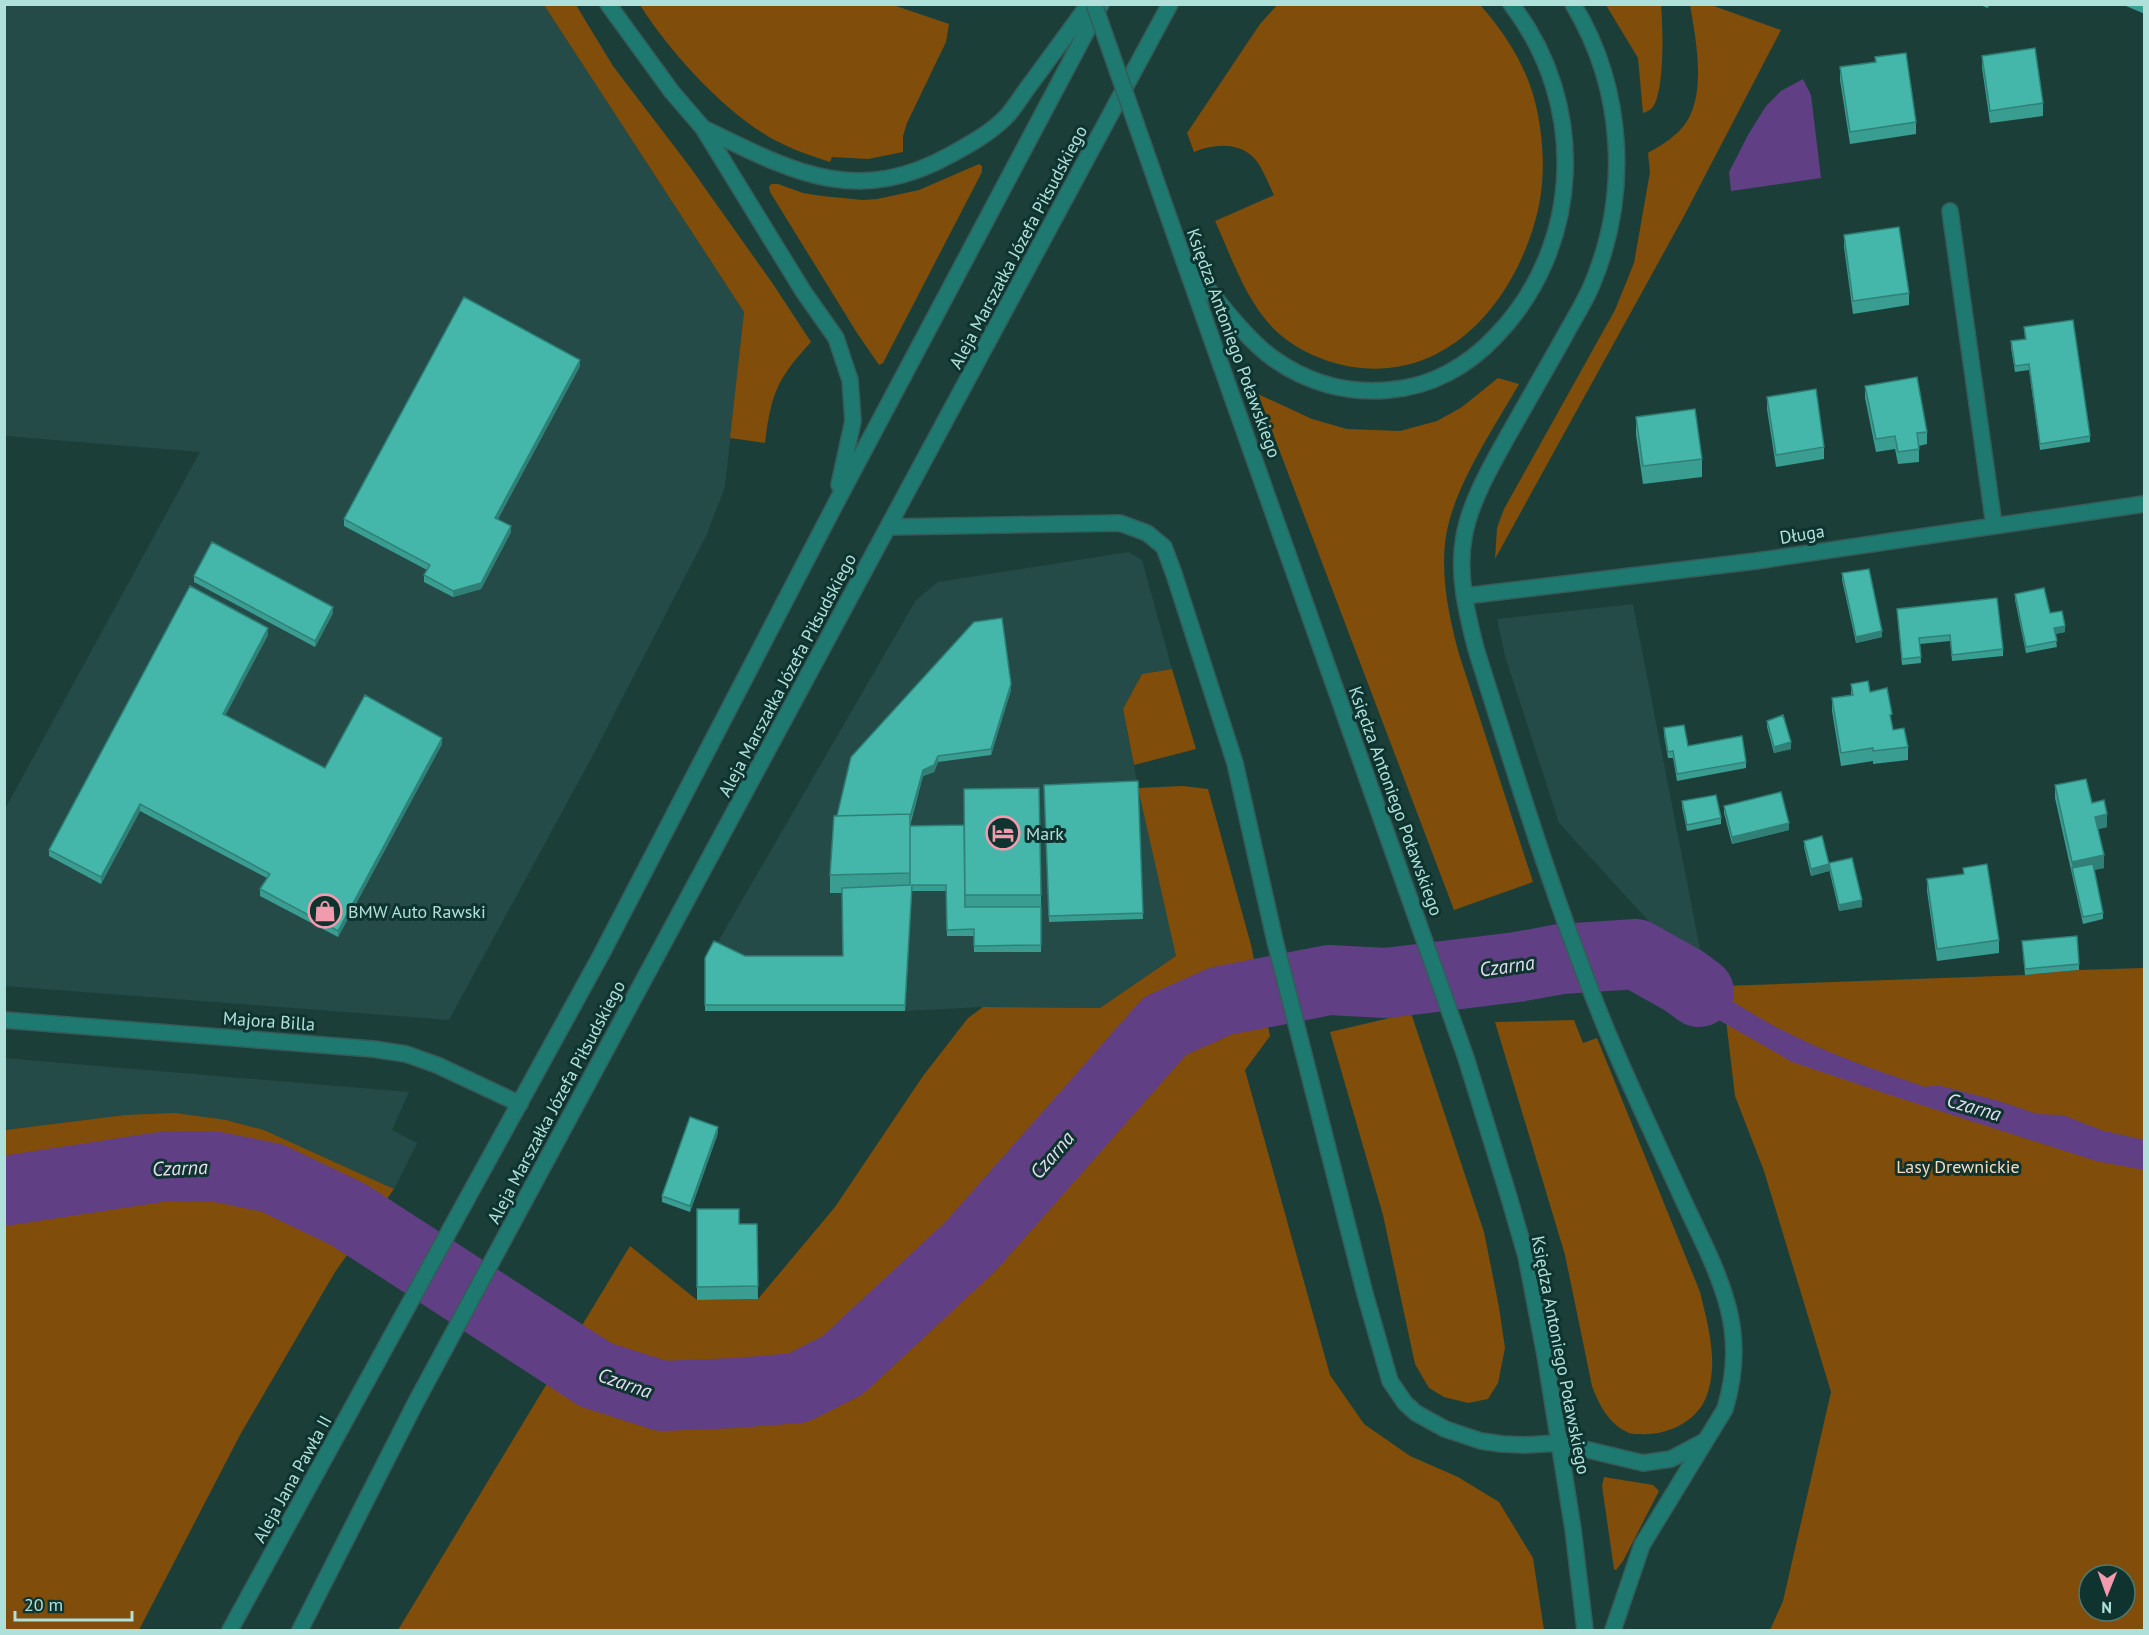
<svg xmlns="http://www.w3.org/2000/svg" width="2149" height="1635" viewBox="0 0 2149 1635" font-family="'PT Sans',sans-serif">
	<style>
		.built { fill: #244b47 }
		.green { fill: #804d0a; fill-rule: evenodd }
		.water { fill: #613f84 }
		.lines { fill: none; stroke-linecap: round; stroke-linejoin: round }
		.river { stroke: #613f84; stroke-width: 70 }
		.lane-casing { stroke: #345c58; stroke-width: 18 }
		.street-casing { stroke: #345c58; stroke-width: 18 }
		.secondary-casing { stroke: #345c58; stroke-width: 18 }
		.lane { stroke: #1e7970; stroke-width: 15 }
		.street { stroke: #1e7970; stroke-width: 15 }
		.secondary { stroke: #1e7970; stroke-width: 15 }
		.secondary-bridge-casing { stroke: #345c58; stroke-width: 18; stroke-linecap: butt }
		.secondary-bridge { stroke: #1e7970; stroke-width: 15 }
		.wall { fill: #3a9d92 }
		.shaded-wall { fill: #308077 }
		.building { fill: #44b7aa; stroke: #308077; stroke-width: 1.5 }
		.labels { text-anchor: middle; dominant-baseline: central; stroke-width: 6; stroke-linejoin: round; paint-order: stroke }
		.street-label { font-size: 18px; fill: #afe0d9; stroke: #0f332f }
		.poi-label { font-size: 18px; fill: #afe0d9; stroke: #0f332f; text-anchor: start }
		.park-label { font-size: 18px; fill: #fddaba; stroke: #0f332f }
		.water-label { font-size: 20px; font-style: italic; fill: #e4dcf0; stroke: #0f332f }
	</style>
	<rect width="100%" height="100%" fill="#1b3e39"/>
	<!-- built -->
	<path class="built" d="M4,5h540l200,307 -19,175 -18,47 -114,221 -144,265 -444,-34v-177l195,-357 -195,-16z
		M1129,552l13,8 30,109 -30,5 -19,35 12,63 42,184 -77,52 -117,-1 -78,4h-200v-47l211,-364 22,-18z
		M1633,604l74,381 -148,-162 -54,-167 -8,-37z
		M4,1058l405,34 -17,38 25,13 -23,46 -130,-59 -38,-10 -101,-5 -120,15z"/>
	<!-- green -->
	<path class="green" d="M1278,4l202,1c28,31 51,69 58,110 6,31 7,64 0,95 -20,86 -87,172 -185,157 -27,-4 -57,-17 -77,-36 -30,-29 -44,-73 -61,-110l59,-26c-5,-10 -13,-31 -21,-38 -16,-15 -40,-13 -59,-5l-7,-19 73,-109z
		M544,5h32l37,61 77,101 83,117 38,58c-34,37 -40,52 -46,101l-35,-5 14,-126z
		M640,5h253l56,19 -3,18 -39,81 -4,13v16l-35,7 -36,-2 -2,5c-14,-5 -29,-9 -43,-16 -54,-23 -116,-92 -147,-141z
		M1606,5h55c2,20 4,89 -9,103 -3,3 -6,4 -9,5l-5,-55z
		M1690,5h21l70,25 -97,186 -189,343 2,-31 7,-19 111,-199 19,-47 16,-91 -2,-19c12,-7 24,-14 34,-25 26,-30 14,-88 8,-123z
		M979,164l3,2v6l-99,191 -4,2 -22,-32 -87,-141 -1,-5 2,-3h7l25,9 19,3 41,4 14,-1 42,-9z
		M1498,378l21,6c-25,44 -65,102 -73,152 -6,39 3,81 13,118l74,228 -79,28 -196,-516 54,25 35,10 53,2 37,-10 25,-14z
		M1172,669l24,80 -62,16 -11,-56 19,-35z
		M1183,786l25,3 43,156 19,91 -25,34 85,305 34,49 46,32 48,21 41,25 34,56 11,72h-1146l232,-384 67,54 61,-1 77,-92 88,-131 45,-58 15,-11 117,1 76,-52 -38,-168z
		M2144,968v662h-374l13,-29 48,-209 -67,-221 -29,-75 -13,-110 303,-11 54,-5zM2089,1575h36v36h-36z
		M1411,1013l73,219 15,75 6,41 -7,35 -10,16 -20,4 -24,-6 -15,-9 -14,-24 -32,-149 -53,-183z
		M1574,1020l9,23 14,-5 103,254c8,33 20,74 5,108 -11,23 -40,36 -65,34 -4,0 -10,0 -13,-2 -18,-8 -29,-29 -35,-46l-27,-131 -70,-233z
		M175,1113l51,7 38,10 130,59 -59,83 -95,163 -101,195h-134v-500l120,-15z
		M1604,1477l49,8 6,6 -36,70 -7,9 -2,-1 -12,-83z"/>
	<!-- water -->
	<path class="water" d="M1803,79l8,16 10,83 -90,13 -2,-19 19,-37 18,-29 15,-15z
		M1616,939c37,9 59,24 89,45 23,15 47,30 71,43 47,25 99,43 149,60l12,-2 62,16 38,13 26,1 38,15 43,10v30l-48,-9 -203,-65 -101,-34 -82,-47 -49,-37 -25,-10 -19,-4 -10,-23z"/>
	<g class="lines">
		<!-- river -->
		<path class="river" d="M4,1191l163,-25 51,1 54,11 77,37 247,160 66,21 74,-3 62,-5 45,-23 128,-119 194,-220 56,-25 108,-21 57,3 131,-16 44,-8 75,-5 48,27 15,11"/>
		<defs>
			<path id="lane" d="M1950,211l44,314
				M889,527l231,-4 27,10 17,14 10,27 61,189 40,178 90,353 25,87 15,22 11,10 29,16 36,12 21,3 23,1 34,-2"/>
			<path id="street" d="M1465,596l291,-35 388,-57"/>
			<path id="secondary" d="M608,4l64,88 31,36 100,163 33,47 14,42 3,41 -14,64
				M1573,4c52,86 57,192 18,283 -8,18 -19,35 -28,52 -15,26 -30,53 -45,79 -19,34 -48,81 -54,119 -7,37 3,77 12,112 41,130 81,261 133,387 24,57 51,113 77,170 16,34 34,68 43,105 8,33 6,65 -4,98l-83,136 -29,85
				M703,128c88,43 153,80 249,26 18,-10 38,-21 53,-36 10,-10 18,-25 27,-36 19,-26 38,-52 57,-78
				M1183,258l283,800 42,136 18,62 19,99 28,174 12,101
				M1189,265c23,28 56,74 85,94 34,24 74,35 115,31 42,-3 79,-24 107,-54 87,-90 92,-233 15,-332
				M4,1020l369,29 33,5 31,11 83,39
				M1559,1443l84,20 28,-4 34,-18
				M230,1630l371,-675 235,-452 265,-499
				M300,1630l116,-228 754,-1398"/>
		</defs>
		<!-- lane casing -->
		<use href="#lane" class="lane-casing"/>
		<!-- street casing -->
		<use href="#street" class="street-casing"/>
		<!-- secondary casing -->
		<use href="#secondary" class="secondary-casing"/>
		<!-- lane -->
		<use href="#lane" class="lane"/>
		<!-- street -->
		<use href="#street" class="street"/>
		<!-- secondary -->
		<use href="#secondary" class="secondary"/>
		<defs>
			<path id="secondary-bridge" d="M1094,4l89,254"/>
		</defs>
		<!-- secondary-bridge casing -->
		<use href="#secondary-bridge" class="secondary-bridge-casing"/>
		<!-- secondary-bridge -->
		<use href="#secondary-bridge" class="secondary-bridge"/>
	</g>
	<!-- wall -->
	<path class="wall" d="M1977,4h12l-1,4z
		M2121,4h24v10z
		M1982,56l61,47v13l-53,7 -8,-55z
		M1875,57l41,65v12l-66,10 -10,-64v-13l35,-5z
		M1844,235l65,58v12l-56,9 -9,-67z
		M2024,327l66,109v6l-50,8 -11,-80 -14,2 -4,-24v-7l14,-2z
		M580,366l-82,153 13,13 -30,57 -28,8 -29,-15v-7l3,-5 -83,-44v-7z
		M1865,386l62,46v12l-8,2v16l-21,2 -3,-15 -19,3 -11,-54z
		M1767,397l57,50v12l-48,8 -9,-58z
		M1636,417l66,42v18l-59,7 -7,-49z
		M1842,573l40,64 -26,6 -14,-63z
		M194,576l139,37 -18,34 -121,-65z
		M2015,594l35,19 15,19 -10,2 2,13 -31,6 -11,-53z
		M1897,609l106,40v7l-51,5 -2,-20 -30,3 1,19 -19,2z
		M268,635l-43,80 100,53 117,-24 -104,193 -78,-41v-7l7,-11 -127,-67 -39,73 -52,-28v-6z
		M1851,684l19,8 22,34 1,4 15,17v13l-35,4v-3l-32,5 -9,-55v-13l19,-3z
		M1011,690l-20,65 -53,7 -4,10 -11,4 -13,50 131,69v57h-67v-16h-27l-1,-45h-34l-7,120h-200v-53l40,-2h98l-1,-63h-12v-18l7,-59z
		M1767,721l24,28 -17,4 -7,-26z
		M1664,728l24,18 58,16v6l-69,13 -4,-23h-5l-4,-23z
		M1138,781l5,138 -94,3 -5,-137z
		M2055,785l37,18 15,24 -9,2 6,39 -10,2 9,43v6l-20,5 -28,-126z
		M1682,801l39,17v6l-34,7 -5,-24z
		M1724,806l65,24 -57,14 -8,-31z
		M1804,841l25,30 -18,5 -7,-29z
		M1829,863l33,44 -23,4 -10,-42z
		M1963,868l36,72v13l-62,8 -10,-70v-12l36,-5z
		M2022,941l57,23v6l-54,5z
		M718,1133l-28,79 -28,-10v-6z
		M697,1209l42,15h18l1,75 -61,1z"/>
	<!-- shaded-wall -->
	<path class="shaded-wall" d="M580,360v6l-85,158v-6z
		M511,526v6l-30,57 -28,8v-6z
		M333,607v6l-18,34v-6z
		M2065,626v6l-11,2v-6z
		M268,628v7l-45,85v-6z
		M1882,631v6l-26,6v-6z
		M1011,684v6l-20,65v-6z
		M442,738v6l-104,193v-6z
		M1791,742v7l-17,4v-6z
		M938,756v6l-4,10 -11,4 -14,49v-7l14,-48z
		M140,804v7l-39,73v-7z
		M2107,814v13l-12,3v-13z
		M1789,823v7l-57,14v-7z
		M2104,855v13l-31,6 -1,-12z
		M1829,864v7l-18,5v-7z
		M1862,900v7l-23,4v-6z
		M718,1127v6l-28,79v-6z"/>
	<!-- building -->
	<path class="building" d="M2035,48l8,55 -53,8 -8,-55z
		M1906,53l10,69 -66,10 -10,-65 36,-5 -1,-5z
		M1899,227l10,66 -56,8 -9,-66z
		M464,297l116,63 -85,158 16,8 -30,57 -28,8 -29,-16 6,-10 -86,-46z
		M2073,320l17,116 -50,8 -11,-80 -14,2 -4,-25 15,-2 -2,-12z
		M1917,377l10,55 -10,1 2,16 -21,3 -3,-16 -19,3 -11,-53z
		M1816,389l8,58 -48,8 -9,-58z
		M1695,409l7,50 -59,7 -7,-49z
		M212,542l121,65 -18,34 -121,-65z
		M1869,569l13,62 -26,6 -14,-64z
		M190,586l78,42 -45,86 102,54 40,-73 77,43 -104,193 -78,-42 10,-15 -130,-70 -39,73 -52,-27z
		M2044,588l6,25 12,-2 3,15 -11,2 3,13 -31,6 -11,-53z
		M1997,598l6,51 -51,6 -2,-20 -31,3 2,19 -19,2 -5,-50z
		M1002,618l9,66 -20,65 -53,7 -4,9 -11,5 -13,47v-3l-73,2 14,-59 123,-135z
		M1868,681l2,11 17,-4 5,26 -2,1 3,15 11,-2 4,19 -35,4v-3l-32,5 -9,-55 21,-3 -2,-11z
		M1783,715l8,27 -17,5 -7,-26z
		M1684,725l4,21 54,-10 4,26 -69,12 -4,-23 -5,1 -4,-24z
		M2086,779l6,24 12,-3 3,14 -12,3 9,38 -32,7 -17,-77z
		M1138,781l5,132 -94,3 -5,-131z
		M1039,788l2,107h-76l-1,-106z
		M1781,792l8,31 -57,14 -8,-31z
		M1716,795l5,23 -34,7 -5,-24z
		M910,814v59l-80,2 4,-59z
		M964,825l1,82h76v38l-67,1v-17l-27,1 -1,-45h-34l-7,120h-200v-47l9,-17 31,15h98l-1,-68 68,-3v-59z
		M1822,836l7,28 -18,5 -7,-28z
		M1852,858l10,42 -23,5 -10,-42z
		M1987,864l12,76 -62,9 -10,-70 37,-5 -1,-6z
		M2093,864l10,49 -20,4 -11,-49z
		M2077,936l2,28 -54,5 -3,-28z
		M690,1117l28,10 -28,79 -28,-10z
		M697,1209h42v15h18l1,62 -61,1z"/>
	<!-- icons -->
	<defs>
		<symbol id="hotel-ring" viewBox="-11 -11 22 22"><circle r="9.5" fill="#0f332f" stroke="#f29aae" stroke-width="1.5"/><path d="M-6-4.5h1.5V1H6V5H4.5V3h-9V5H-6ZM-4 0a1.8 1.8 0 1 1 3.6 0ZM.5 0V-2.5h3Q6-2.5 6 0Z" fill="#f29aae"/></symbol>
		<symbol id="shop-ring" viewBox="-11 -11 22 22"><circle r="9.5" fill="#0f332f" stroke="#f29aae" stroke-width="1.5"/><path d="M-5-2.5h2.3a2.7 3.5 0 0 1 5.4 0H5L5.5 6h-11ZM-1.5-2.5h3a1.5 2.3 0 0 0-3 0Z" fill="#f29aae"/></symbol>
	</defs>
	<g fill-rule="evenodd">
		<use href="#hotel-ring" x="984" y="814" width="38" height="38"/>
		<use href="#shop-ring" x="306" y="892" width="38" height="38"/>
	</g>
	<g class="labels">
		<!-- street labels -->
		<g class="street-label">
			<text transform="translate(1018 247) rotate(-62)">Aleja Marszałka Józefa Piłsudskiego</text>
			<text transform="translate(1234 343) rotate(70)">Księdza Antoniego Poławskiego</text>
			<text transform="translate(1802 534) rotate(-9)">Długa</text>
			<text transform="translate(787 675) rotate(-62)">Aleja Marszałka Józefa Piłsudskiego</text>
			<text transform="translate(1396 801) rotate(70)">Księdza Antoniego Poławskiego</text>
			<text transform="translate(269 1021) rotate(4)">Majora Billa</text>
			<text transform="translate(556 1102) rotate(-62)">Aleja Marszałka Józefa Piłsudskiego</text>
			<text transform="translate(1561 1355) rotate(79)">Księdza Antoniego Poławskiego</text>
			<text transform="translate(292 1479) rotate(-61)">Aleja Jana Pawła II</text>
		</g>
		<!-- poi labels -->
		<g class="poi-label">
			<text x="1026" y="833">Mark</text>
			<text x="348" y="911">BMW Auto Rawski</text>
		</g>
		<!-- park labels -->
		<g class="park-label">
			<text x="1958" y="1166">Lasy Drewnickie</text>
		</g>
		<!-- water labels -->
		<g class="water-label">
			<text transform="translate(1507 966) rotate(-8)">Czarna</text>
			<text transform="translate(1974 1107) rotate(16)">Czarna</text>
			<text transform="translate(1052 1155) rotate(-49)">Czarna</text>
			<text transform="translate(180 1168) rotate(-2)">Czarna</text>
			<text transform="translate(625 1383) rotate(19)">Czarna</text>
		</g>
	</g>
	<!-- border -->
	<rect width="2149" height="1635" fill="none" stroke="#afe0d9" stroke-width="12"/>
	<!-- north arrow -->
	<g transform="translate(2107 1593) rotate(181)"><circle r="28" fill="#0f332f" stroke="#4f7873" stroke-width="1.5"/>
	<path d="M0-4.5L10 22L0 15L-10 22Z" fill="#f29aae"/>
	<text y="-9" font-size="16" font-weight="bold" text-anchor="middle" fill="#afe0d9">N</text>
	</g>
	<!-- scale -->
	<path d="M15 1611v9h117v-9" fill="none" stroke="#afe0d9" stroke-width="3"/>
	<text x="24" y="1611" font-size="18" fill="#afe0d9" stroke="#0f332f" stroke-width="4.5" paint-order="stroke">20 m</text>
</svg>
